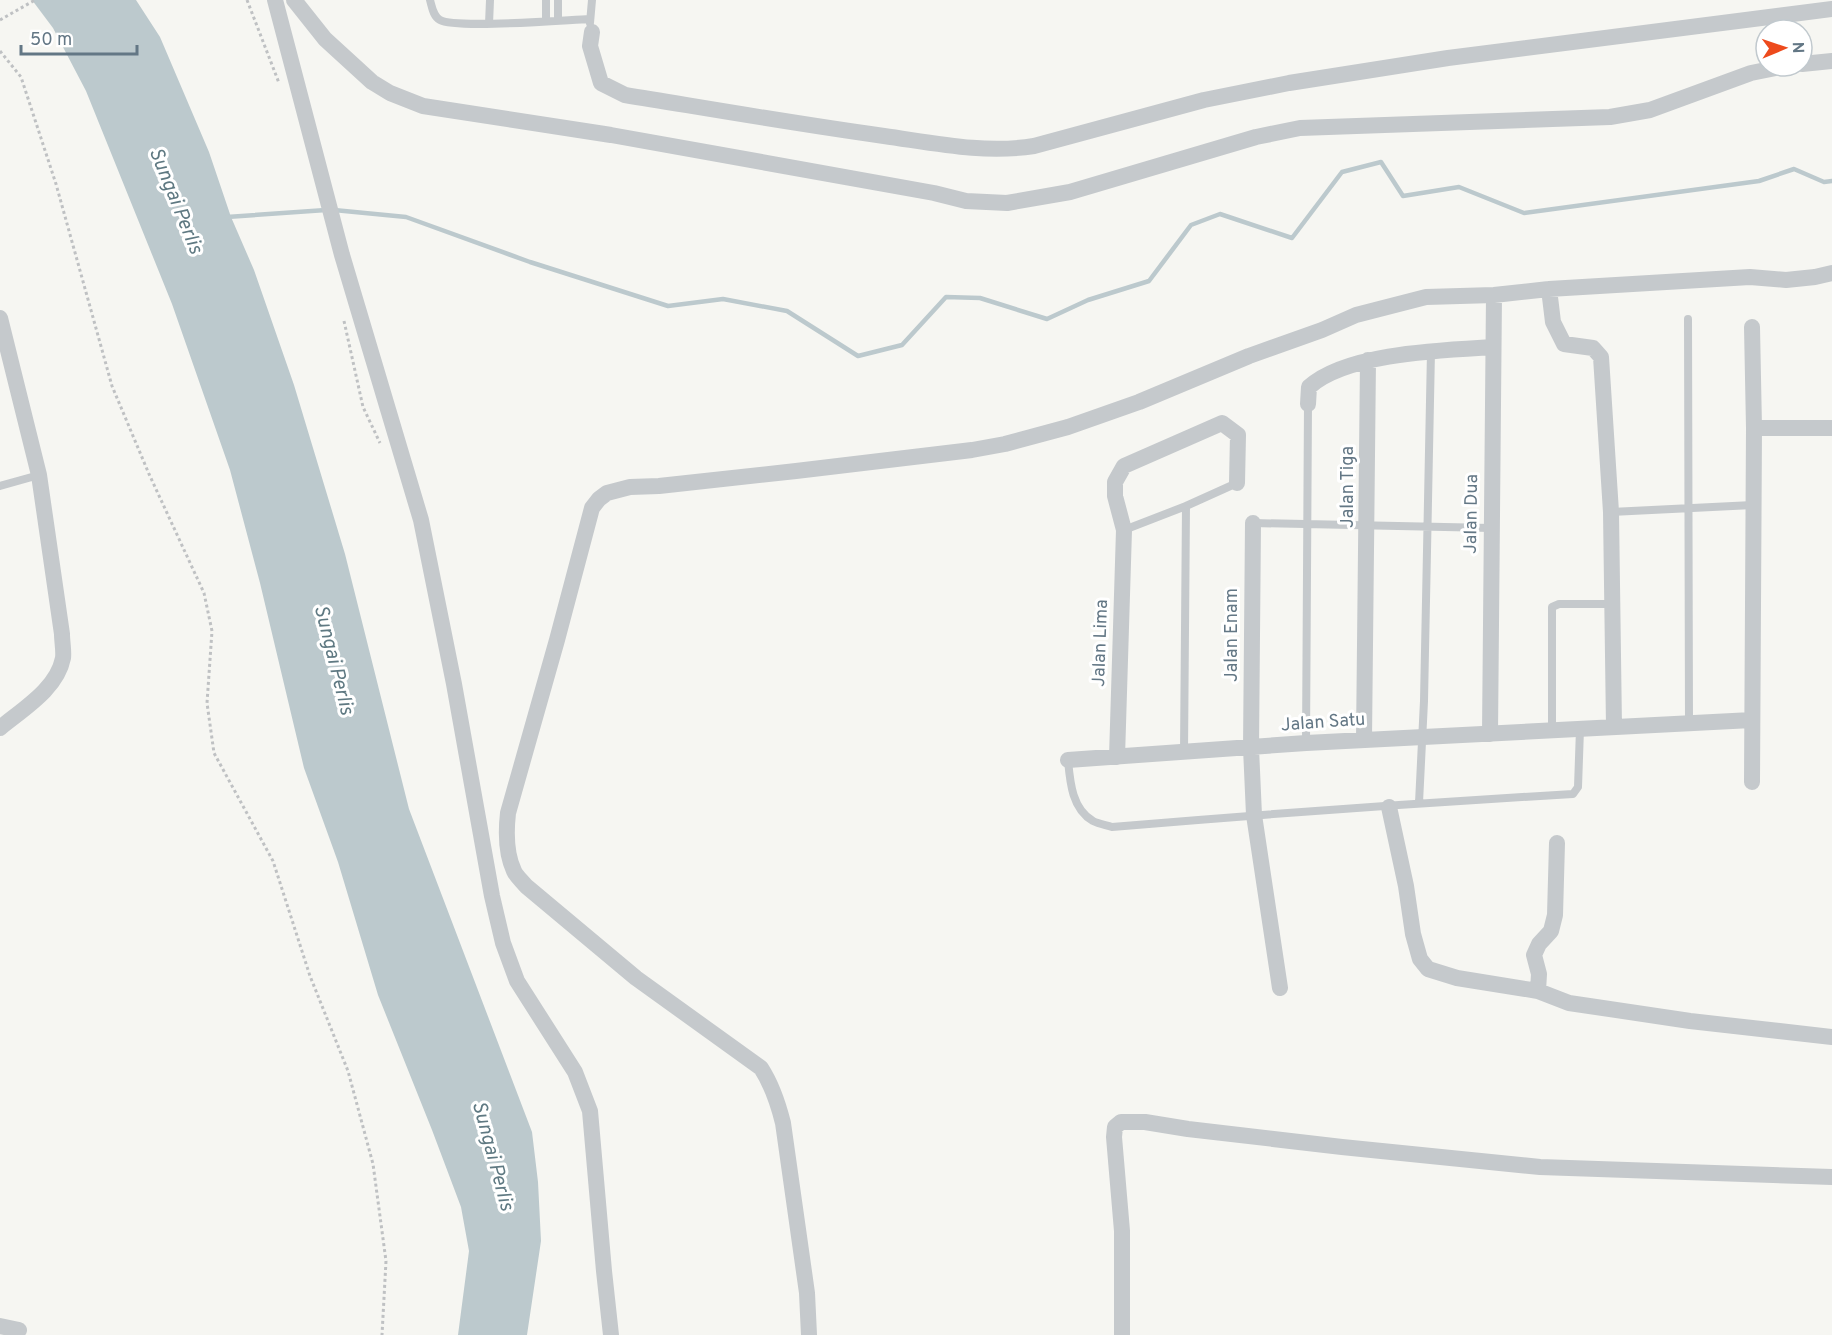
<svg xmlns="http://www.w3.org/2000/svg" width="1832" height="1335" viewBox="0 0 1832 1335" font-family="Overpass,sans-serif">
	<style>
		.water { fill: #bcc9cd }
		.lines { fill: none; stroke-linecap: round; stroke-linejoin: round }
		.stream { stroke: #bcc9cd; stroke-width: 4.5 }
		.path { stroke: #bfc1c3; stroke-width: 3; stroke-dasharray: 3 3; stroke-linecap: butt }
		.lane { stroke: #c5c9cc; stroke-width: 8 }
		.street { stroke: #c5c9cc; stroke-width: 16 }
		.labels { text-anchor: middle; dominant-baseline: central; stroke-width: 6; stroke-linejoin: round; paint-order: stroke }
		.street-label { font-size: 18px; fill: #637785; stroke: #fff }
		.water-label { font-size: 20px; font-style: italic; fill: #5f7982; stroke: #fff }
	</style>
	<rect width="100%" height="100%" fill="#f6f6f2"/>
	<!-- water -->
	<path class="water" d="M32,0h104l24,37 49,115 22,65 23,53 40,115 51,169 64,255 123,323 6,50 3,59 -14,94h-69l11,-84 -8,-44 -29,-77 -54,-135 -40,-133 -34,-94 -44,-185 -30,-113 -58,-166 -86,-213 -33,-63z"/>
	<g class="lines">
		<!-- stream -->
		<path class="stream" d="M334,210l72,7 124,45 138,44 55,-7 64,12 71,45 44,-11 44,-48 34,1 67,21 41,-19 61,-19 42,-56 29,-11 72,24 50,-66 39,-10 22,34 56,-9 65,26 235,-32 35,-12 30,13 8,-1
			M227,217l99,-7"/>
		<!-- path -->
		<path class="path" d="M247,0l32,83
			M0,20l35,-20
			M0,51l21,26 35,107 56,202 37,88 55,119 8,38 -5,72 7,50 59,108 37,115 38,95 25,93 13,97 -4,74
			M344,321l19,86 17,36"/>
		<!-- lane -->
		<path class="lane" d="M430,0c2,7 3,16 10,20 15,9 125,0 149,-1
			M546,0v20
			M558,21v-21
			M590,23l2,-23
			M489,24l1,-24
			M1688,319l1,405
			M0,486l39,-11
			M1611,512l142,-7
			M1253,523l238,5
			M1124,530l62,-24
			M1552,730v-123l7,-3h53
			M1306,743l2,-339
			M1184,752l2,-246 51,-23
			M1068,760c2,22 4,49 25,61 6,3 13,4 19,6 154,-13 307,-24 461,-33l5,-7 2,-58
			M1419,803l5,-102 7,-350"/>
		<!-- street -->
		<path class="street" d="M275,0l67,255 79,265 33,164 38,212 11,47 14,38 58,91 15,39 14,160 7,64
			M294,0l31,39 47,43 18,11 33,13 188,29 323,58 32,8 41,2 63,-11 186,-55 44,-9 310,-11 40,-7 101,-37 35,-7
			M592,32l-2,14 11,37 24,12c86,14 172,29 259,41 50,7 100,18 150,10l170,-46 85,-17 159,-25 384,-49
			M1802,64l30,-3
			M1549,289l4,33 11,22 29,4 8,9 10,155 3,215
			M0,318l39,157 23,159c0,8 2,17 1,24 -6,31 -40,51 -63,70
			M1308,404l1,-17c37,-34 134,-37 184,-40
			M1754,428h78
			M1253,523l-2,225 3,67 26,173
			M1490,734l4,-439
			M1364,740l4,-380
			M1117,757l7,-227 -9,-34v-14l9,-16 98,-43 16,12 -1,48
			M1068,760l238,-17 446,-23
			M1752,782l2,-354 -2,-101
			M1389,807l17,79 7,48 7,25 8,10 29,9 81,13 31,12 121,18 142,16
			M1538,991l1,-17 -5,-19 5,-11 12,-13 4,-16 2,-72
			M0,1326l19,4
			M809,1335l-2,-42 -24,-170c-5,-20 -11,-38 -22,-55l-125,-90 -110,-92c-4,-5 -10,-10 -12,-15 -8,-17 -8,-40 -6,-58l49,-173 35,-132 7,-9 8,-6 23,-6 29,-1 137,-15 176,-21 33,-6 63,-17 71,-25 110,-46 73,-26 34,-15 70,-18 68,-2 55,-6 201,-12 36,3 29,-3 17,-4
			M1122,1335v-104l-8,-94 1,-10 6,-5h24l43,7 154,18 198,20 292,10"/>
	</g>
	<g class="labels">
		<!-- street labels -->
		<g class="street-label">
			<text transform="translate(1348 487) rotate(-90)">Jalan Tiga</text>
			<text transform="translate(1472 514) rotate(-89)">Jalan Dua</text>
			<text transform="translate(1232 635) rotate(-90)">Jalan Enam</text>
			<text transform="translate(1101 643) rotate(-88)">Jalan Lima</text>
			<text transform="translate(1323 723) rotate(-4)">Jalan Satu</text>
		</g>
		<!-- water labels -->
		<g class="water-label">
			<text transform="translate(175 201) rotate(68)">Sungai Perlis</text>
			<text transform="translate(333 660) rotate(76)">Sungai Perlis</text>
			<text transform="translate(492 1156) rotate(75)">Sungai Perlis</text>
		</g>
	</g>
	<!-- north arrow -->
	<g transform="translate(1784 48) rotate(88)"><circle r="28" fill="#ffffff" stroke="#c1c9ce" stroke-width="1.5"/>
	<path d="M0-4.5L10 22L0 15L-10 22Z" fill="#ed4a1c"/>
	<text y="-9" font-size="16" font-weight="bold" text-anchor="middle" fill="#637785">N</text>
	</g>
	<!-- scale -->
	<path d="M21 45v9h116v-9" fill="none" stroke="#637785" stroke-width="3"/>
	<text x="30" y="45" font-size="18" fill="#637785" stroke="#ffffff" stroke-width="4.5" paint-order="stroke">50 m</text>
</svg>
